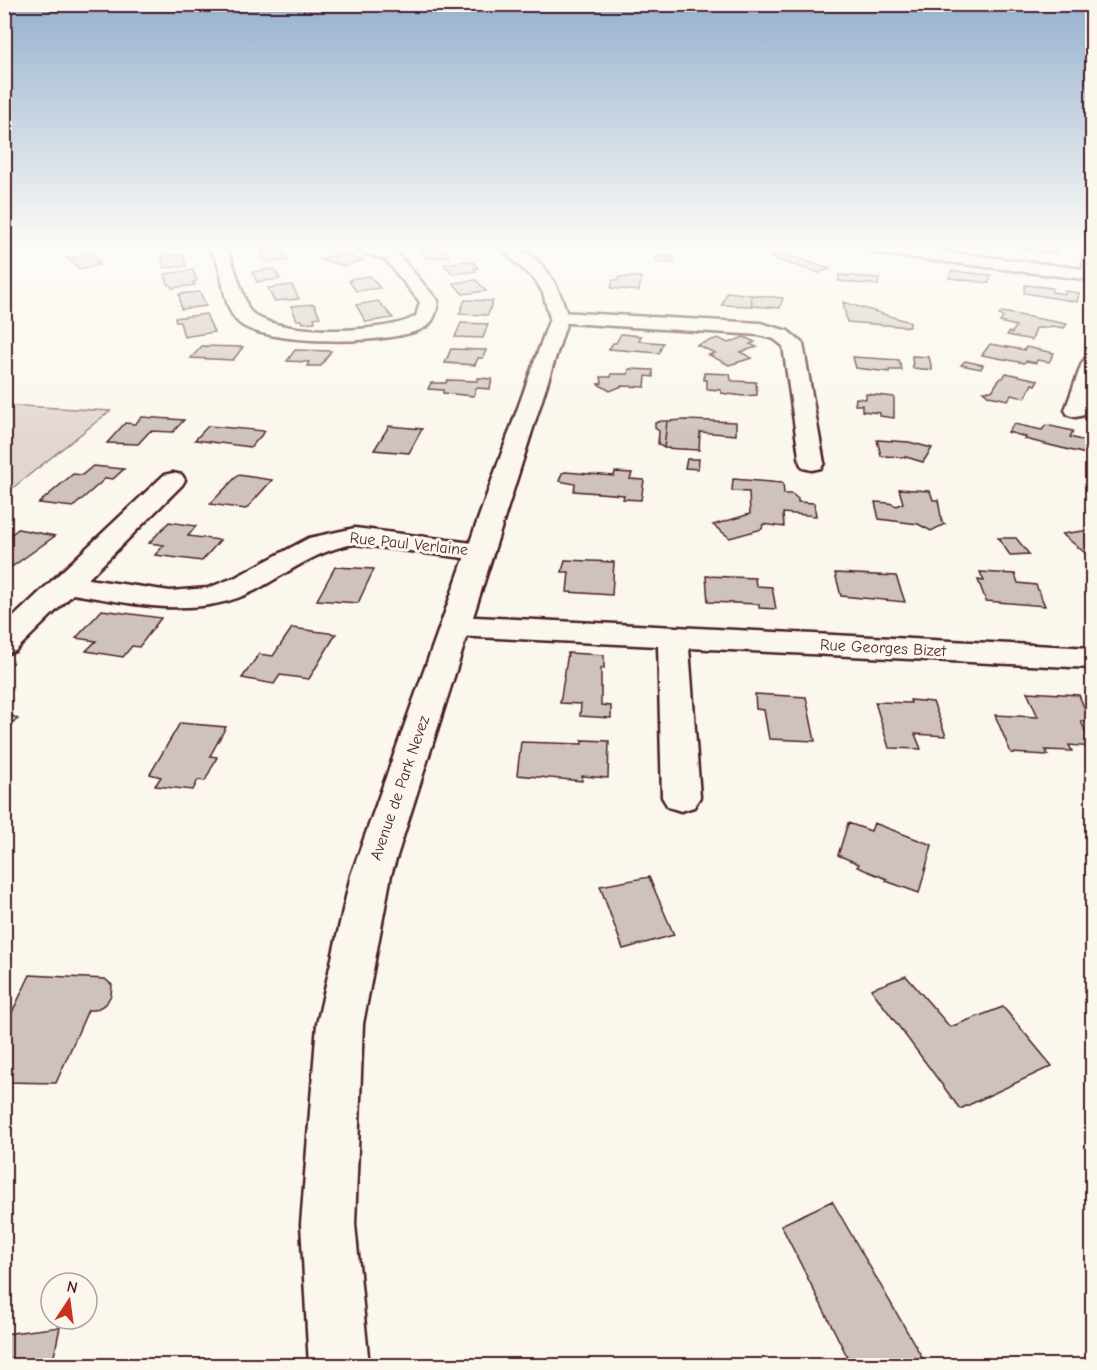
<svg xmlns="http://www.w3.org/2000/svg" width="1097" height="1370" viewBox="0 0 1097 1370" font-family="'Comic Neue',sans-serif">
	<style>
		.green { fill: #e2d7d0; stroke: #967b7e; stroke-width: 1.5 }
		.building { fill: #cfc2bc; stroke: #4a1f2b; stroke-width: 1.5 }
		.lines { fill: none; stroke-linecap: round; stroke-linejoin: round }
		.minor-casing { stroke: #4a1f2b; stroke-width: 5 }
		.secondary-casing { stroke: #4a1f2b; stroke-width: 5 }
		.minor { fill: #fbf7ec; fill-rule: evenodd }
		.secondary { fill: #fbf7ec; fill-rule: evenodd }
		.labels { text-anchor: middle; dominant-baseline: central; stroke-width: 6; stroke-linejoin: round; paint-order: stroke }
		.street-label { font-size: 16px; fill: #4a1f2b; stroke: #fbf7ec }
	</style>
	<rect width="100%" height="100%" fill="#fbf7ec"/>
	<filter id="ink" filterUnits="userSpaceOnUse"><feTurbulence type="fractalNoise" baseFrequency=".0167" numOctaves="2"/><feDisplacementMap in="SourceGraphic" scale="12" xChannelSelector="R" yChannelSelector="G"/><feConvolveMatrix kernelMatrix="1 2 1 2 8 2 1 2 1" color-interpolation-filters="sRGB"/></filter>
	<g filter="url(#ink)">
		<!-- green -->
		<path class="green" d="M5,405l105,6 -105,83z"/>
		<!-- building -->
		<path class="building" d="M443,248l6,8 -23,2 -7,-9z
			M1016,248h40l1,6 -32,-4z
			M281,249l6,11 -23,2 -3,-11z
			M338,253l25,7 -18,6 -24,-6z
			M780,253l42,13h-2l10,3 -11,4 -50,-16z
			M91,254l9,8 -4,1 3,2 -19,4 -13,-11z
			M183,254l3,12 -22,2 -3,-11z
			M656,256l18,1v6l-19,-1z
			M467,261l7,2 4,5h-4l2,3 -23,3 -9,-10z
			M274,269l6,10 -23,3 -5,-10z
			M193,270l4,11 -4,1 2,3 -23,3 -1,-3h-3l-3,-11z
			M951,271l40,4 -2,8 -40,-5z
			M839,275l40,3 -1,7 -39,-4z
			M370,276l10,12 -24,3 -7,-10h2l-1,-2z
			M619,277h22l-2,14 -28,-3 2,-8h5z
			M476,280l10,11 -23,3 -10,-11z
			M292,285l7,14 -25,2 -6,-13z
			M1025,285l27,3v4l13,2v-3l14,2 -2,9 -53,-9z
			M200,292l6,14 -25,3 -2,-15z
			M727,292l24,3 1,11 -30,-1z
			M751,295l32,3 -3,10 -28,-2z
			M465,300l28,1 -5,14 -29,-1z
			M378,301l15,17 -27,4 -10,-17z
			M843,302l67,20v5l-63,-5z
			M314,304l6,13 -6,1 1,4 -12,1 -1,-3h-5l-6,-14z
			M1002,312l65,12 -3,4 -13,-2 -2,2h-13l-4,12 -25,-5 2,-3 3,1 4,-7 -16,-4 3,-4 -4,-3z
			M206,314l8,18 -30,5 -4,-15h-4l-1,-4z
			M461,323l27,1 -5,14 -28,-1z
			M621,334l20,2 -2,5 24,2 -4,10 -50,-4 4,-6h3z
			M744,337l11,5 -5,2 7,3 -17,5 12,6 -23,7 -20,-10 6,-2 -18,-8 21,-7 10,5z
			M990,344l34,6 2,-3 28,6 -5,9 -12,-2 -1,3 -10,-2 -2,2 -42,-8z
			M202,346l41,1 -10,13 -42,-2z
			M451,349l35,1 -3,8h-5l-3,7 -30,-2z
			M295,350l36,1 -10,15h-14l2,-4 -22,-1z
			M912,356l17,1 3,13 -19,-2z
			M853,357l46,3 3,10h-13v2l-33,-4z
			M965,361l18,4 -2,4 -20,-4z
			M629,369l24,1v7l-7,-1 -1,11 -23,-1 -12,5 -12,-7 4,-1 -1,-6h10v-3h17z
			M704,373l26,1 1,6 3,1 22,1 1,13 -14,1 -22,-3v-3l-14,-1v-9h-3z
			M1006,373l32,7 -3,5 -3,-1 -7,14 -14,-3 -3,5 -19,-4 -6,-5h9l8,-13h3z
			M478,378l14,1 -2,10 -14,-1 -2,8 -31,-3v-3l-15,-1 3,-6h15l1,-3 30,1z
			M866,394l28,3v21l-14,-2v-3l-18,-2v-6h-7l1,-7 10,1z
			M142,417l42,3 -11,12 -23,-1 -12,13 -31,-1 18,-20 10,1z
			M686,420l50,2v13l-36,-3 -1,18 -35,-2 3,-27z
			M661,421h6l-3,27 -6,-4 1,-13 -4,-3v-5z
			M1014,424l28,6 4,-5 27,6 -3,6 22,6v5l-2,7 -65,-16 1,-2 -18,-5z
			M208,426l57,5 -14,16 -56,-7z
			M389,426l33,3 -13,24 -35,-3z
			M877,440l32,2 23,6 -9,14 -17,-5 -25,-1z
			M687,459h12l-1,10 -13,-1z
			M93,466l31,3 -11,10 -7,-1 -33,29 -34,-4 34,-29 9,1z
			M565,472l49,4 1,-4 17,1 -2,6 14,1 -3,20 -18,-1 1,-4 -50,-4 1,-7 -16,-3 3,-8z
			M238,475l34,5 -26,29 -36,-5z
			M733,479l50,4 1,11h8l6,5v3l16,1 2,13 -33,-3 1,14 -21,-3 -1,5 -32,9 -17,-13 37,-11 -1,-22 -17,-1z
			M899,489l31,2 3,9h5l4,22 3,2 -14,7 -13,-7 -39,-5 -4,-17 14,1 8,3 6,-3z
			M169,522l27,4 -8,10 32,4 -18,21 -47,-6 9,-10 -15,-2z
			M18,529l37,7 -42,30 -9,-1v-25z
			M1090,530l2,1v25h-3l-27,-22z
			M998,538h18l13,16 -19,1z
			M565,560l49,2 -2,33 -45,-3 2,-20h-7z
			M335,567l39,2 -16,34 -41,-3z
			M980,572l35,2 3,9 18,2 9,21 -59,-5 -8,-21 6,1z
			M835,573l61,3 9,26 -64,-6z
			M706,576l49,2 1,8 16,1 4,22 -17,-1v-4l-51,-2z
			M102,610l59,8 -22,29 -7,-1 -9,11 -37,-6 10,-10 -20,-3z
			M292,628l44,6 -27,45 -29,-4 -6,9 -32,-6 17,-24 14,2z
			M568,653l36,2v13h-3v37l10,1v12l-31,-2 1,-12 -21,-1z
			M1027,692l52,3 11,27 -9,-1 11,26 -23,-2 3,6 -27,-1 3,5 -37,-2 -16,-38 43,2z
			M755,694l51,3 9,44 -46,-2 -5,-29 -8,-1z
			M910,700l23,2 13,34 -31,-2 6,15 -32,-1 -14,-46 36,1z
			M4,711l14,8 -14,9z
			M180,723l46,4 -16,29 7,1 -12,24 -7,-1 -5,10 -38,-4 6,-9 -11,-3z
			M582,740l27,1 -1,37 -26,-2v5l-65,-6 4,-33 61,2z
			M848,823l23,8 3,-8 58,22 -13,48 -33,-12 1,-2 -30,-12 2,-3 -21,-9z
			M649,877l25,58 -51,14 -23,-63z
			M30,975l75,4 7,6 -1,10 -5,9 -11,6h-7l-32,73 -52,-1v-53z
			M906,976l44,51 53,-20 49,59 -92,43 -89,-120z
			M832,1201l95,165h-75l-71,-141z
			M60,1327l-8,39h-48v-32z"/>
		<g class="lines">
			<defs>
				<path id="minor" d="M209,248h15l5,5 19,55c17,30 142,26 168,8l4,-14 -35,-43 -27,-8 -2,-3h25l16,5 41,48c-1,9 -3,19 -11,25 -28,20 -162,20 -188,-3 -17,-16 -14,-44 -23,-64 -2,-4 -6,-7 -7,-11z
					M867,248h47l169,21v-21h9v32l-217,-27z
					M559,312l201,11 28,8 15,13 21,119 -3,5 -9,2 -9,-2 -3,-5 -17,-117 -9,-7 -15,-4 -207,-13 -2,-4 2,-4z
					M1092,357c2,18 3,42 -8,58l-8,2 -8,-2 -3,-5 17,-47 3,-4z
					M173,473l9,2 3,5 -3,5 -94,94 82,12 38,-3 28,-11 73,-39 46,-10 125,16 10,2 4,6 -4,6 -10,2 -125,-16c-39,6 -65,28 -99,46 -59,30 -121,14 -183,4l-58,57 -11,3v-28l160,-151z
					M455,616l637,32v20l-403,-20 11,149 -6,10 -13,4 -13,-4 -6,-10 -4,-151 -203,-10 -11,-3 -4,-7 4,-7z"/>
				<path id="secondary" d="M500,248c6,0 14,-1 19,1 28,12 42,42 49,69l-177,557 -28,149 -8,200 14,142h-60l-8,-142 16,-200 34,-149 199,-557 -7,-25 -7,-12z"/>
			</defs>
			<!-- minor casing -->
			<use href="#minor" class="minor-casing"/>
			<!-- secondary casing -->
			<use href="#secondary" class="secondary-casing"/>
			<!-- minor -->
			<use href="#minor" class="minor"/>
			<!-- secondary -->
			<use href="#secondary" class="secondary"/>
		</g>
	</g>
	<!-- sky -->
	<linearGradient id="sky" x2="0" y2="1"><stop stop-color="#97b1cf"/><stop offset="0.56" stop-color="#fdfbf6"/><stop offset="1" stop-color="#fdfbf6" stop-opacity="0"/></linearGradient>
	<rect width="1097" height="440" fill="url(#sky)"/>
	<g class="labels">
		<!-- street labels -->
		<g class="street-label">
			<text transform="translate(409 544) rotate(6)">Rue Paul Verlaine</text>
			<text transform="translate(883 648) rotate(3)">Rue Georges Bizet</text>
			<text transform="translate(400 788) rotate(-71)">Avenue de Park Nevez</text>
		</g>
	</g>
	<!-- margin -->
	<rect width="1097" height="1370" fill="none" stroke="#fbf7ec" stroke-width="24"/>
	<rect x="12" y="12" width="1073" height="1346" fill="none" stroke="#4a1f2b" stroke-width="2" filter="url(#ink)"/>
	<!-- north arrow -->
	<g transform="translate(69 1301) rotate(13)"><circle r="28" fill="#fbf7ec" stroke="#b4a19f" stroke-width="1.5"/>
	<path d="M0-4.5L10 22L0 15L-10 22Z" fill="#c8321e"/>
	<text y="-9" font-size="16" font-weight="bold" text-anchor="middle" fill="#4a1f2b">N</text>
	</g>
</svg>
